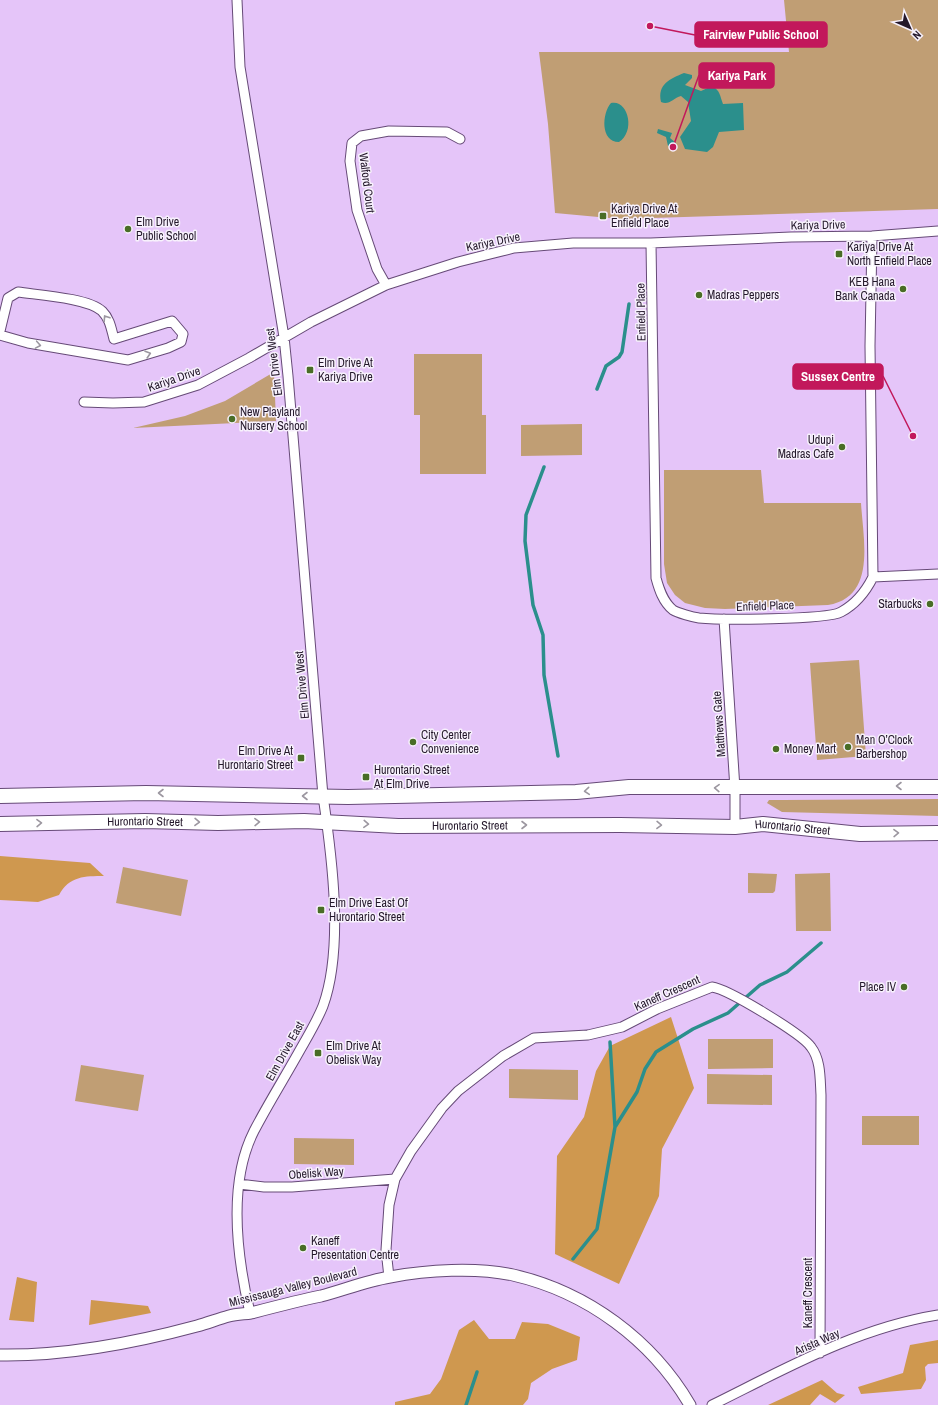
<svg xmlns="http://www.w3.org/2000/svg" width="938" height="1405" viewBox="0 0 938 1405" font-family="'Archivo Narrow',sans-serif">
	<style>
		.green { fill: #c09e74 }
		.forest { fill: #cf984f }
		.water { fill: #2b8f8c }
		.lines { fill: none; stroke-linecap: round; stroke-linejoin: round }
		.stream { stroke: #2b8f8c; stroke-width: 3.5 }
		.minor-casing { stroke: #664a77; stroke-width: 11 }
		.tertiary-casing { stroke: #664a77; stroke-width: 13 }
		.primary-casing { stroke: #664a77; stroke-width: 16 }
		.minor { stroke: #fff; stroke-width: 9 }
		.tertiary { stroke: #fff; stroke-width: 11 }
		.primary { stroke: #fff; stroke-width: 14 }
		.oneway { stroke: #9c97a0 }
		.poi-dot { fill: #496d26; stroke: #f7f1fc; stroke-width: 1.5 }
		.labels { text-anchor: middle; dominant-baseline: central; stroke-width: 3; stroke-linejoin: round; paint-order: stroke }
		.street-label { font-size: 12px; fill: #24182b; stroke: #f7f1fc }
		.poi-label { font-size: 12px; fill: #24182b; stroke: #f7f1fc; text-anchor: start }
		.leader { fill: none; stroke: #c2185b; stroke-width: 1.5 }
		.callout-dot { fill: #c2185b; stroke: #f7f1fc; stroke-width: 1.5 }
		.callout { fill: #c2185b; stroke: #c2185b; stroke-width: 1.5 }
		.callout-label { font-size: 13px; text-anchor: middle; font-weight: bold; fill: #fff }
	</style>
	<rect width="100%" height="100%" fill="#e5c5f9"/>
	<!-- green -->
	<path class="green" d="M784,0h154v209l-318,10 -65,-6 -7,-89 -9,-72h250z
		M414,354h68v61h4v59h-66v-59h-6z
		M274,372l2,49 -143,7 52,-12 40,-15z
		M582,424v31l-61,1v-31z
		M664,470h97l3,33h97c2,36 16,94 -33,102l-103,4 -20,-1 -20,-5 -10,-8 -8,-12 -3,-19z
		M859,660l7,96 -49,4 -7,-97z
		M938,799v17l-156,-4 -15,-9 2,-3h14z
		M123,867l65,13 -7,36 -65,-13z
		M748,873l29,1 -2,17 -2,2h-25z
		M830,873l1,58h-35l-1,-57z
		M708,1039h65v29l-65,1z
		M81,1065l63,10 -6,36 -63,-10z
		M509,1069l69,1v30l-69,-2z
		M707,1074l65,1v30l-65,-1z
		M862,1116h57v29h-57z
		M294,1138l60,1v26l-60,-1z"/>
	<!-- forest -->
	<path class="forest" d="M0,856l90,7 14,13c-19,0 -35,0 -45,19l-21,7 -38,-2z
		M671,1017l23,71 -32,61 -3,47 -40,88 -64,-30 2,-98 27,-39 12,-46 14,-25z
		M17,1277l20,5 -3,40 -25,-2z
		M91,1300l57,6 3,7 -62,12z
		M474,1320l15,19h26l7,-17 26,2 32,13 -3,23 -25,9 -21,14 -3,16 -5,6h-128v-3l35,-8 11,-15 18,-49z
		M938,1340v23l-10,1 -3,3 1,13 -5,9 -60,5 -3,-7 45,-14 7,-28z
		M822,1380l15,13 8,2 -10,8 -15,-9 -10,11h-42z"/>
	<!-- water -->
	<path class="water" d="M684,73l8,2v3l-7,7 16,6 11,-5c8,4 8,10 11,18l20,-1 1,27 -25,2 -6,15 -6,5 -22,-3 -5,-12 11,-16 -3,-19 -7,-6c-8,2 -12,10 -20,6 -4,-18 9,-23 23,-29z
		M611,103c17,-4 25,28 8,39 -19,0 -17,-29 -8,-39z
		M658,129l14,4 -2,5 6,5 -1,3h-7l-2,-9 -9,-4z"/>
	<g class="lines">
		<!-- stream -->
		<path class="stream" d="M597,389l9,-23 13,-9 3,-5 7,-48
			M544,467l-18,48 -1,26 8,64 10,30 1,40 14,81
			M610,1042l5,85
			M573,1259l24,-30 18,-102 22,-35 8,-23 11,-17 37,-23 35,-16 32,-28 27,-13 34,-29
			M466,1405l11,-33"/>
		<defs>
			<path id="minor" d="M237,0l3,67 44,270 4,39 35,420c9,61 21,152 0,210 -6,15 -15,30 -23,44 -15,27 -32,54 -46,81 -27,53 -17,126 -4,182
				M651,243l5,335c3,11 7,24 17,32 5,3 19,7 26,8 20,2 127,2 142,-6 15,-8 25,-21 32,-35l-3,-231 2,-110
				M386,285l-9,-16 -20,-59 -7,-49 2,-18 9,-7 28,-5 58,1 13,7
				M0,331l8,-33 10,-6c20,3 70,6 84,19 8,8 9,17 12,28l58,-18 11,13 -2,8 -13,6 -40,12 -100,-17 -28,-8
				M84,402l29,1 31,-1 54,-17 51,-27 62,-36 75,-37 72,-23 56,-14 59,-5h78l140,-6 81,-1 66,-5
				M873,577l65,-3
				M724,619l11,170v38
				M239,1184l25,3h28l103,-8
				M389,1277l-3,-27 3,-45 6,-26 16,-28 31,-43 16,-17 45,-35 31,-18 54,-3 34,-8 35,-18 55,-22c16,2 90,47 99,60 10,13 9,32 10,48l-1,258
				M712,1405c73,-36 145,-77 226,-90"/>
			<path id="tertiary" d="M0,1355c65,1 134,-12 197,-29 11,-3 21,-7 32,-10 7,-2 15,-2 22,-3 23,-6 46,-12 70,-17 23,-6 45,-15 69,-19 37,-7 86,-10 123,-2 74,17 139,65 177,130"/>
			<g id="primary">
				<path d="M0,796l146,-3 202,4 228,-5 53,-5h309"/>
				<path id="s1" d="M0,824l145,-3 73,2 86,-2 94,5 222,-1 115,2 28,-3 97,10 78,-1"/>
			</g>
		</defs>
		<!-- minor casing -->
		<use href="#minor" class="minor-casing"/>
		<!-- tertiary casing -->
		<use href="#tertiary" class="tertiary-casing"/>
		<!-- primary casing -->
		<use href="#primary" class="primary-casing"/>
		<!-- minor -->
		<use href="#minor" class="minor"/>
		<!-- tertiary -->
		<use href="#tertiary" class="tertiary"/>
		<!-- primary -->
		<use href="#primary" class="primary"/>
	</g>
	<!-- one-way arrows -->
	<defs><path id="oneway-chevron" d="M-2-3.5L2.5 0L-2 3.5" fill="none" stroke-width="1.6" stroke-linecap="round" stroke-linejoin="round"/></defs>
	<g class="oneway">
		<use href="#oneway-chevron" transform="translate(106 318) rotate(-123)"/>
		<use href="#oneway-chevron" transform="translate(38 345) rotate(10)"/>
		<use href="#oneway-chevron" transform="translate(148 354) rotate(-17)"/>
		<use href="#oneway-chevron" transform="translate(899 786) rotate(180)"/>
		<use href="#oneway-chevron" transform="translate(717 788) rotate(-178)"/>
		<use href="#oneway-chevron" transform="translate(587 791) rotate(175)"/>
		<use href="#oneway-chevron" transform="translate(161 793) rotate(-180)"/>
		<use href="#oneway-chevron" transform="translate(305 796) rotate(-180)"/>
		<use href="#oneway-chevron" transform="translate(197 822) rotate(1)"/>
		<use href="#oneway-chevron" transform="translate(257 822) rotate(-1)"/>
		<use href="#oneway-chevron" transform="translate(39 823) rotate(-1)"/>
		<use href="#oneway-chevron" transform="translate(366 824) rotate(3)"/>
		<use href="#oneway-chevron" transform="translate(524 825)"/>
		<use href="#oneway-chevron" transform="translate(659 825) rotate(1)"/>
		<use href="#oneway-chevron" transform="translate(896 833) rotate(-1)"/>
	</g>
	<!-- markers -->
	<g class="poi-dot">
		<rect x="599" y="212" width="8" height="8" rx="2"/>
		<circle cx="128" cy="229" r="4"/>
		<rect x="835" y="250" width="8" height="8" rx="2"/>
		<circle cx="903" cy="289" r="4"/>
		<circle cx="699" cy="295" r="4"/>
		<rect x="306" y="366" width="8" height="8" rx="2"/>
		<circle cx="232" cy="419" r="4"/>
		<circle cx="842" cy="447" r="4"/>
		<circle cx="930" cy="604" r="4"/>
		<circle cx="413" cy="742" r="4"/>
		<circle cx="848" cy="747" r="4"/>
		<circle cx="776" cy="749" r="4"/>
		<rect x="297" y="754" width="8" height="8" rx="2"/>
		<rect x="362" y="773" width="8" height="8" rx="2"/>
		<rect x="317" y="906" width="8" height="8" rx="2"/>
		<circle cx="904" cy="987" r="4"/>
		<rect x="314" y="1049" width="8" height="8" rx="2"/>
		<circle cx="303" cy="1248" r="4"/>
	</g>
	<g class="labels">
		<!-- street labels -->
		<g class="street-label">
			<text transform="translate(367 183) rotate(83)">Walford Court</text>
			<text transform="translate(818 225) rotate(-1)">Kariya Drive</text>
			<text transform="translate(493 242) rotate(-12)">Kariya Drive</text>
			<text transform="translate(641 312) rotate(-91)">Enfield Place</text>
			<text transform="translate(274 362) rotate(-97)">Elm Drive West</text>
			<text transform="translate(174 379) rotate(-19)">Kariya Drive</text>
			<text transform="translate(765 606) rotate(-2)">Enfield Place</text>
			<text transform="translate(302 685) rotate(-95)">Elm Drive West</text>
			<text transform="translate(719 724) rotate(-94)">Matthews Gate</text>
			<text stroke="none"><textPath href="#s1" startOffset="145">Hurontario Street</textPath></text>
			<text stroke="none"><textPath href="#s1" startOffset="470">Hurontario Street</textPath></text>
			<text stroke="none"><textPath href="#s1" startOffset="793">Hurontario Street</textPath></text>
			<text transform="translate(667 993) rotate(-24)">Kaneff Crescent</text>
			<text transform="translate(285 1051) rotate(-61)">Elm Drive East</text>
			<text transform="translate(316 1173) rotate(-4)">Obelisk Way</text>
			<text transform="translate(293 1287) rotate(-14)">Mississauga Valley Boulevard</text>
			<text transform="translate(808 1293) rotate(-90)">Kaneff Crescent</text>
			<text transform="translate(817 1342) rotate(-24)">Arista Way</text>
		</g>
		<!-- poi labels -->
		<g class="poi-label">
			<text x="611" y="209">Kariya Drive At<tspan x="611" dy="14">Enfield Place</tspan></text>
			<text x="136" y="222">Elm Drive<tspan x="136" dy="14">Public School</tspan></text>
			<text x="847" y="247">Kariya Drive At<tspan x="847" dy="14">North Enfield Place</tspan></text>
			<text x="895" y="282" text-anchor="end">KEB Hana<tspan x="895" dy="14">Bank Canada</tspan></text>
			<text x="707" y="295">Madras Peppers</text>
			<text x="318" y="363">Elm Drive At<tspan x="318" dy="14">Kariya Drive</tspan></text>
			<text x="240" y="412">New Playland<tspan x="240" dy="14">Nursery School</tspan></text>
			<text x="834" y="440" text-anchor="end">Udupi<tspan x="834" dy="14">Madras Cafe</tspan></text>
			<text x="922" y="604" text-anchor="end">Starbucks</text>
			<text x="421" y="735">City Center<tspan x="421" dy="14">Convenience</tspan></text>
			<text x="856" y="740">Man O’Clock<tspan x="856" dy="14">Barbershop</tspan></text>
			<text x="784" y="749">Money Mart</text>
			<text x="293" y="751" text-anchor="end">Elm Drive At<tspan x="293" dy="14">Hurontario Street</tspan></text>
			<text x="374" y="770">Hurontario Street<tspan x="374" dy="14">At Elm Drive</tspan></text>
			<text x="329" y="903">Elm Drive East Of<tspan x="329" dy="14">Hurontario Street</tspan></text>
			<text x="896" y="987" text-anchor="end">Place IV</text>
			<text x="326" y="1046">Elm Drive At<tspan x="326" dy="14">Obelisk Way</tspan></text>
			<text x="311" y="1241">Kaneff<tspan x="311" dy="14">Presentation Centre</tspan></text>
		</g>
	</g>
	<!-- callouts -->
	<path class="leader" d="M650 26L695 35M673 147L699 75M913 436L883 376"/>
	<g class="callout-dot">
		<circle cx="650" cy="26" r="4"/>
		<circle cx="673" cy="147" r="4"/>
		<circle cx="913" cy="436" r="4"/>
	</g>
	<g class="callout">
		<rect x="695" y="22" width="132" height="25" rx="4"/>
		<rect x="699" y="63" width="75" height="25" rx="4"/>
		<rect x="793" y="364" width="90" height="25" rx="4"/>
	</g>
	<g class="callout-label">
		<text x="761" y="39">Fairview Public School</text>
		<text x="737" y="80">Kariya Park</text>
		<text x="838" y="381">Sussex Centre</text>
	</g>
	<!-- north arrow -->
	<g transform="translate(910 28) rotate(135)" stroke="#f7f1fc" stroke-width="3" paint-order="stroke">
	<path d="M0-3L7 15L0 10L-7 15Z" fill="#24182b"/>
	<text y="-6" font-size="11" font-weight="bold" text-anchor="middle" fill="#24182b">N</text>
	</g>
</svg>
